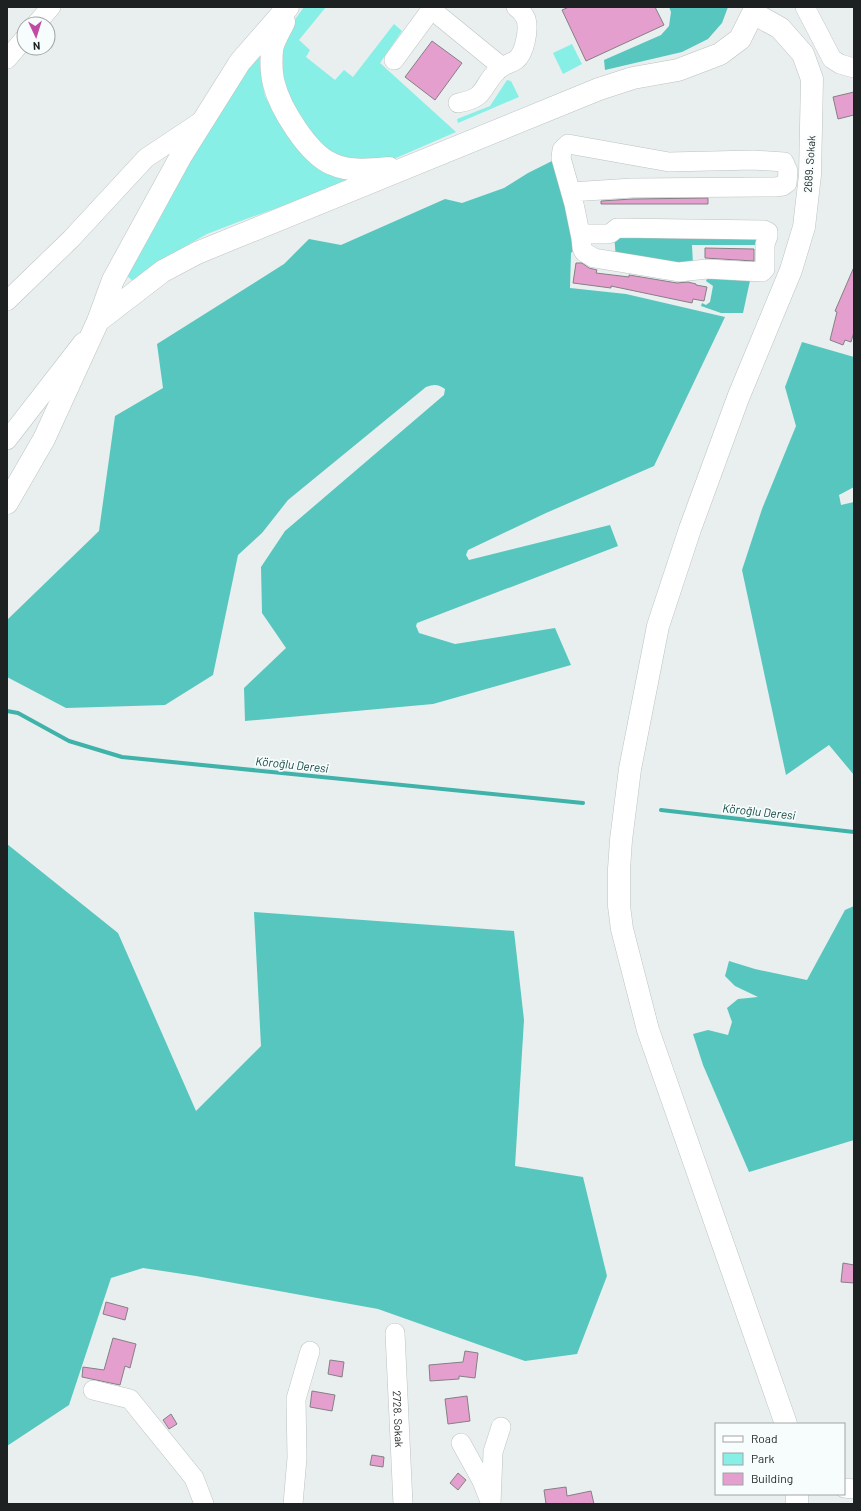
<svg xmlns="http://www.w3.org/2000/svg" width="861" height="1511" viewBox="0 0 861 1511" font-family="Barlow,sans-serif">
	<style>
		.green { fill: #88efe6 }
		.forest { fill: #56c6be }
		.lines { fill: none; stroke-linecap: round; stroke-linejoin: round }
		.stream { stroke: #3fb2aa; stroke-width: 4 }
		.building { fill: #e49fcf; stroke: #858083 }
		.minor-casing { stroke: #bcc3c2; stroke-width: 20 }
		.major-casing { stroke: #bcc3c2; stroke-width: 23 }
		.minor { stroke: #fff; stroke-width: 19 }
		.major { stroke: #fff; stroke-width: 22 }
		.labels { text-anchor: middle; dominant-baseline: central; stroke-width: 3.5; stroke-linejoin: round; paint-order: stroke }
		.street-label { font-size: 11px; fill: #1e2121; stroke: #f6fdfc }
		.water-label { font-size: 12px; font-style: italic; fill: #194b47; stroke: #f6fdfc }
	</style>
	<rect width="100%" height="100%" fill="#e8efee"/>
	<!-- green -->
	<path class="green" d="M304,7h22l-27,33 11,10 -4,7 29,23 9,-10 9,7 41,-53 8,7 -22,32 76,69 -60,26 -22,7 -30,-3 -28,-18 -38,-60 5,-48z
		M572,44l10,20 -19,10 -10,-21z
		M262,48l-1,29 4,19 16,29 77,54 -112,40 -39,15 -43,24 -31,23 -6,-5 33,-58 36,-70z
		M507,80l4,1 8,16 -61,26 -1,-4 33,-13z"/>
	<!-- forest -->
	<path class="forest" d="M669,7h59l-6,16 -14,16 -26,13 -77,18 -1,-10 57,-25 8,-9 2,-14z
		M552,161l25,86 -6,6 -1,35 56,6 99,23 -71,149 -108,47 -78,37 -2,5 3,5 141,-35 8,21 -201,77 -1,3 3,7 36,11 100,-16 16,37 -138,39 -188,17 -1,-33 42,-40 -24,-35 -1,-46 24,-36 159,-136 1,-6c-7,-5 -11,-5 -19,-2l-138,113 -26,33 -24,22 -25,120 -48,30 -99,3 -59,-31v-57l92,-89 16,-115 48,-28 -6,-44 127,-80 25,-25 32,6 104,-46 17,4 42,-15 24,-15z
		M761,233v12h-69l1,20 -77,-6 -2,-25z
		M709,274l42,2 -8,37h-22l-20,-7 1,-3 4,2 4,-3 3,-16 -7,-5z
		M802,342l52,15v130l-15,8 2,10 13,-3v273l-25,-30 -43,30 -44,-205 20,-61 34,-83 -11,-39z
		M7,844l111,89 78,178 65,-65 -7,-134 260,19 10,89 -9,146 68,11 24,99 -30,78 -52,7 -147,-52 -182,-33 -53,-8 -32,10 -42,127 -62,41z
		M854,906v234l-105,32 -46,-107 -10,-31 15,-4 20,5 4,-13 -5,-14 11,-9 20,-2 -23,-11 -10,-10 4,-15 26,8 52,11 38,-70z"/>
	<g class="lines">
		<!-- stream -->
		<path class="stream" d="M7,711l11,2 51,28 53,16 461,46
			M661,810l193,22"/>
	</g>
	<!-- building -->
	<path class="building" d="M569,7h86l9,18 -78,36 -24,-51z
		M432,41l30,22 -27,37 -30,-23z
		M854,92v23l-16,4 -5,-22z
		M708,198v6h-107v-3l31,-2z
		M705,248l49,1v12l-49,-3z
		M576,263h6l7,5 8,2 -1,3 33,4v-2l48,8 11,-1 8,2v1l11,2 -3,14 -11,-2 -1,4 -81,-17v2l-38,-5z
		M854,267v65l-3,10 -6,-2 -2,5 -13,-5 7,-28 -2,-1z
		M843,1263l11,2v18l-13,-1z
		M106,1302l22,6 -3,12 -22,-6z
		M113,1338l23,6 -6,24 -5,-2 -5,19 -38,-8 1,-10 21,3z
		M465,1351l13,2 -3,25 -16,-2v3l-29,2 -1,-16 34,-3z
		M330,1360l14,2 -2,15 -14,-3z
		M312,1391l23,4 -3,16 -22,-4z
		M467,1396l3,25 -22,3 -3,-25z
		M171,1414l6,10 -8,5 -6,-9z
		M372,1455l12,2 -1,10 -13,-2z
		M458,1473l8,7 -8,10 -8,-7z
		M566,1487l1,9 24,-5 3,13h-48l-2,-14z"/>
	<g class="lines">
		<defs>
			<g id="minor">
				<path d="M805,7l27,52 8,5 14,4"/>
				<path d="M431,9l71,58"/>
				<path d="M36,24l15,-17"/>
				<path d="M7,59l17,-20"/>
				<path d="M394,60l39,-53"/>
				<path d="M458,103c29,-5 22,-15 39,-32 5,-6 13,-7 19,-11 9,-7 13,-31 10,-41 -2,-5 -6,-9 -10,-12"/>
				<path d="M571,192l61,-4 143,-1 8,-1 4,-3 1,-12 -4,-9 -31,-2 -84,2 -101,-18 -6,6 -1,8 13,46 7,34 1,10 2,4 10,6 85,14 28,-3 55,3 3,-3v-25l3,-8v-4l-4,-2 -147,-2 -6,5 -4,1h-26"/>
				<path d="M7,301l64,-62 75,-81 57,-38"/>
				<path d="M7,440l76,-98"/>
				<path id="s1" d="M395,1333l8,171"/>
				<path d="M93,1390l37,9 64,79 10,26"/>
				<path d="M461,1443l21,38 7,18"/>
				<path d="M844,1488l10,1"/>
				<path d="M293,1504l4,-46 -1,-59 14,-48"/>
				<path d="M491,1504l2,-52 8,-25"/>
			</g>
			<path id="major" d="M753,13l27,15 23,26 9,25 -2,96 -6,52 -13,43 -53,128 -48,131 -32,97 -28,143 -9,71 -2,29v37l3,23 26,101 138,394
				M284,22c-4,9 -11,19 -12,28 -1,12 -1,23 2,34 6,24 34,70 58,80 18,8 38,6 57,4
				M98,321l65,-50 34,-18 402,-164 34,-11 45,-8 42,-16 20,-15 16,-32
				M7,503l37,-64 54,-118 15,-41 68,-124 59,-94 48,-55
				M797,1504v-10"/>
		</defs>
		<!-- minor casing -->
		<use href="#minor" class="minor-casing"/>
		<!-- major casing -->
		<use href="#major" class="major-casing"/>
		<!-- minor -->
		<use href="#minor" class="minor"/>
		<!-- major -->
		<use href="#major" class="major"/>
	</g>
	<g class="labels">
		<!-- street labels -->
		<g class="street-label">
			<text transform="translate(809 164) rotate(-86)">2689. Sokak</text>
			<text stroke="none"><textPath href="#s1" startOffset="86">2728. Sokak</textPath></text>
		</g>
		<!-- water labels -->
		<g class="water-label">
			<text transform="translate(292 764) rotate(6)">Köroğlu Deresi</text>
			<text transform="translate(759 811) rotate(6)">Köroğlu Deresi</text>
		</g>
	</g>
	<!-- border -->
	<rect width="861" height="1511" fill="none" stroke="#1e2121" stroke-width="16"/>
	<!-- legend -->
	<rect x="715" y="1423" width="130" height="72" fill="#f6fdfc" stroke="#a0a5a4"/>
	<rect x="723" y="1436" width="20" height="6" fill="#ffffff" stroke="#a0a5a4"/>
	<text x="751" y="1443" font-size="12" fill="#1e2121">Road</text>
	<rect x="723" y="1453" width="20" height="12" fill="#88efe6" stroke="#a0a5a4"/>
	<text x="751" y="1463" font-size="12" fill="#1e2121">Park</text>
	<rect x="723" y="1473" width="20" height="12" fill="#e49fcf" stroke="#a0a5a4"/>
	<text x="751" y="1483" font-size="12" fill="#1e2121">Building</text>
	<!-- north arrow -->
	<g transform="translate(36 36) rotate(176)"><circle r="19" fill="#f6fdfc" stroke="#a0a5a4"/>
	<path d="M0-3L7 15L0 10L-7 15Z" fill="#c04ba3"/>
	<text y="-6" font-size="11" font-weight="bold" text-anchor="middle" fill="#1e2121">N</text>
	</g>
</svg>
